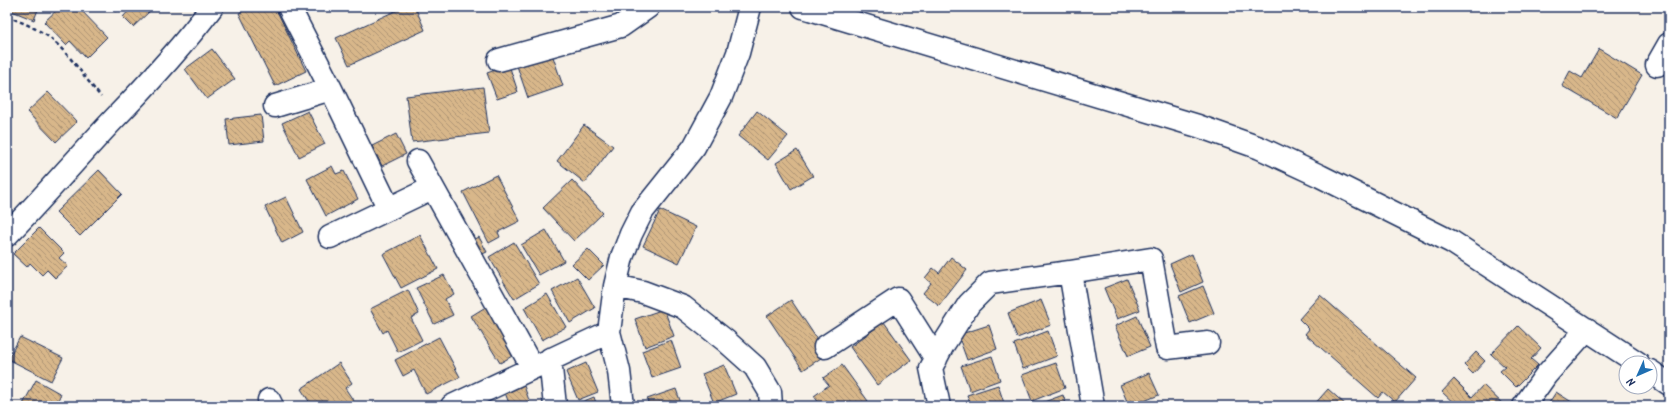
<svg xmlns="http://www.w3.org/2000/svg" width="1676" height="413" viewBox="0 0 1676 413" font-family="Kalam,sans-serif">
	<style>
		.building { fill: url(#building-back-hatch); stroke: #1b2f5e }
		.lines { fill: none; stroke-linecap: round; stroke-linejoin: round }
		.minor-casing { stroke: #1b2f5e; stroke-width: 25 }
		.path { stroke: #1b2f5e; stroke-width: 2.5; stroke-dasharray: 4 3; stroke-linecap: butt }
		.minor { stroke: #fff; stroke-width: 22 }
	</style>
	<defs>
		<pattern id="building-back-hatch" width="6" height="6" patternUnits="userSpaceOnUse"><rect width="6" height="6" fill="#d8b78a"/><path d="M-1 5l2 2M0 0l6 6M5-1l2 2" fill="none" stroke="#ae9574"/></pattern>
	</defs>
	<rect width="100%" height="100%" fill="#f7f1e8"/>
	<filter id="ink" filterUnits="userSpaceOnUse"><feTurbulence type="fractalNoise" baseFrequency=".025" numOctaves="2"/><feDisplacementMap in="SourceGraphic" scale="8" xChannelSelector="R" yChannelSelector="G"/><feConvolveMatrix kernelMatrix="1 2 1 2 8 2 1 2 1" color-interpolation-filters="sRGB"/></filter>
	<g filter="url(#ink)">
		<!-- building -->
		<path class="building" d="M7,7h32l-5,13 -27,-11z
			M60,7h18l29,30 -21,21 -16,-17 -4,4 -22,-23z
			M111,7h10l-5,5z
			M132,7h12l5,5 -16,15 -10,-10z
			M251,7h24l31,64 -31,15 -36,-73z
			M404,7h11l10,23 -76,35 -13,-27z
			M212,49l23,30 -28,20 -22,-30z
			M1599,49l43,26 -25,43 -55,-32 8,-15 12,7z
			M551,51l12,35 -35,12 -12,-35z
			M509,65l9,27 -21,7 -10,-26z
			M483,87l6,46 -77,9 -6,-46z
			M48,92l29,30 -21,20 -29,-30z
			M308,111l17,33 -26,13 -17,-34z
			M757,111l31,25 -20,24 -30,-24z
			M261,115l3,26 -35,4 -3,-26z
			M584,125l29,21 -28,37 -28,-22z
			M396,134l10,20 -24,12 -10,-20z
			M797,150l16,26 -22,13 -15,-26z
			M332,166l4,8 8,-3 14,28 -32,17 -19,-37z
			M99,170l23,24 -42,42 -24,-24z
			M496,175l24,46 -22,11 2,5 -11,6 -26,-51z
			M572,180l31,33 -29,28 -31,-33z
			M286,197l17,35 -21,11 -17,-36z
			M660,210l36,17 -17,36 -36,-17z
			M39,228l25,25 -5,5 9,8 -13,12 -8,-8 -5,5 -12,-12 -3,4 -14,-13z
			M546,230l18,31 -25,14 -18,-30z
			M420,235l18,34 -37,19 -18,-34z
			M479,237l8,15 -9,4 -8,-14z
			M514,242l25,42 -25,15 -25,-42z
			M588,249l16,16 -16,15 -16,-16z
			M1192,254l11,28 -22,10 -11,-28z
			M951,257l16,13 -28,36 -16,-13 8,-10 -6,-5 8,-10 6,5z
			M444,275l10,19 -9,5 8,16 -19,9 -18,-36z
			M577,277l18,31 -25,15 -18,-32z
			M1127,279l13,31 -23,9 -13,-31z
			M1203,286l11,27 -24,10 -11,-27z
			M408,290l11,24 -8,4 11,22 -24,12 -11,-22 -4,3 -13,-24z
			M547,294l19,33 -24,13 -18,-32z
			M1320,295l96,83 -21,24 -12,-10 -5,6 -73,-64 4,-5 -10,-10z
			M791,300l36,54 -24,16 -36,-54z
			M1041,300l10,25 -34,13 -9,-25z
			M492,303l29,48 -21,12 -29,-47z
			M664,309l10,27 -29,11 -10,-28z
			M1137,316l13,31 -22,9 -13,-30z
			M884,322l27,38 -34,25 -27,-38z
			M989,325l8,24 -30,11 -9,-25z
			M1518,326l23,22 -10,11 7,6 -22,22 -16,-16 5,-4 -14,-13z
			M1048,331l9,25 -34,13 -9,-25z
			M20,337l43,21 -12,23 -43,-22z
			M439,337l21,40 -34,17 -12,-24 -11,6 -8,-16z
			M671,340l10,28 -29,10 -10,-27z
			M1476,352l9,9 -12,13 -9,-9z
			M992,356l8,24 -30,11 -9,-25z
			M339,363l13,20 -7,5 12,18h-45l-11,-17z
			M586,363l12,29 -20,8 -12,-28z
			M1056,363l9,25 -33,13 -10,-26z
			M724,365l12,29 -22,9 -12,-29z
			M842,365l26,36 -7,5h-40l-7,-10 15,-11 -6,-7z
			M1149,373l10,22 -27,11h-3l-9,-21z
			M1454,379l18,18 11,-12 22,21h-48l-15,-14z
			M36,380l25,14 -3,6 10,6h-46z
			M523,383l8,23h-21l-6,-16z
			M998,385l7,21h-34l-4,-11z
			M676,389l6,17h-33l-2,-7z
			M1328,389l19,17h-34z
			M1556,392l22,14h-31z
			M1063,395l4,11h-34z
			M594,397l3,9h-23v-1z"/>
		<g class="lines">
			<defs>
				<path id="minor" d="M289,7l42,82 58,120
					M803,7l395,119 62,22 60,28 132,66 186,121
					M499,60l122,-34 27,-19
					M1657,65l12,-21
					M275,106l56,-17
					M418,161l114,206
					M7,235c37,-38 71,-78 107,-116 35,-36 68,-72 98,-112
					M330,237l102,-49
					M1070,272l23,134
					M615,286l28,6 40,15 43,34 29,26 15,25 1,14
					M609,332l10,39 4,35
					M825,347l73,-48 38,60
					M550,359l5,47
					M1650,371l19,13
					M269,400l3,6
					M452,406l157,-74 6,-46 7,-29 9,-23 11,-22 52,-65 27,-50 17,-44 12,-46
					M939,406l-8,-38 12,-23 26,-41 21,-21 80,-11 81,-13 16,89 41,-5
					M1524,406l22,-31 41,-46"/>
			</defs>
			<!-- minor casing -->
			<use href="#minor" class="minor-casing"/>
			<!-- path -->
			<path class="path" d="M7,16c14,6 27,11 39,19 22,16 38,42 55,62"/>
			<!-- minor -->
			<use href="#minor" class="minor"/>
		</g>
	</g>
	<!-- margin -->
	<rect width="1676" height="413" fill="none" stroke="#fff" stroke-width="24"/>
	<rect x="12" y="12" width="1652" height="389" fill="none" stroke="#1b2f5e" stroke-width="1.5" filter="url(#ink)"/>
	<!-- north arrow -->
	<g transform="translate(1638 375) rotate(225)"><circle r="19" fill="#ffffff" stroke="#a4acbf"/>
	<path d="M0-3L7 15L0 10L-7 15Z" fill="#1f6fb2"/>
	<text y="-6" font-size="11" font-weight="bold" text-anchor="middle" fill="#1b2f5e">N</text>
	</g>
</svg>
